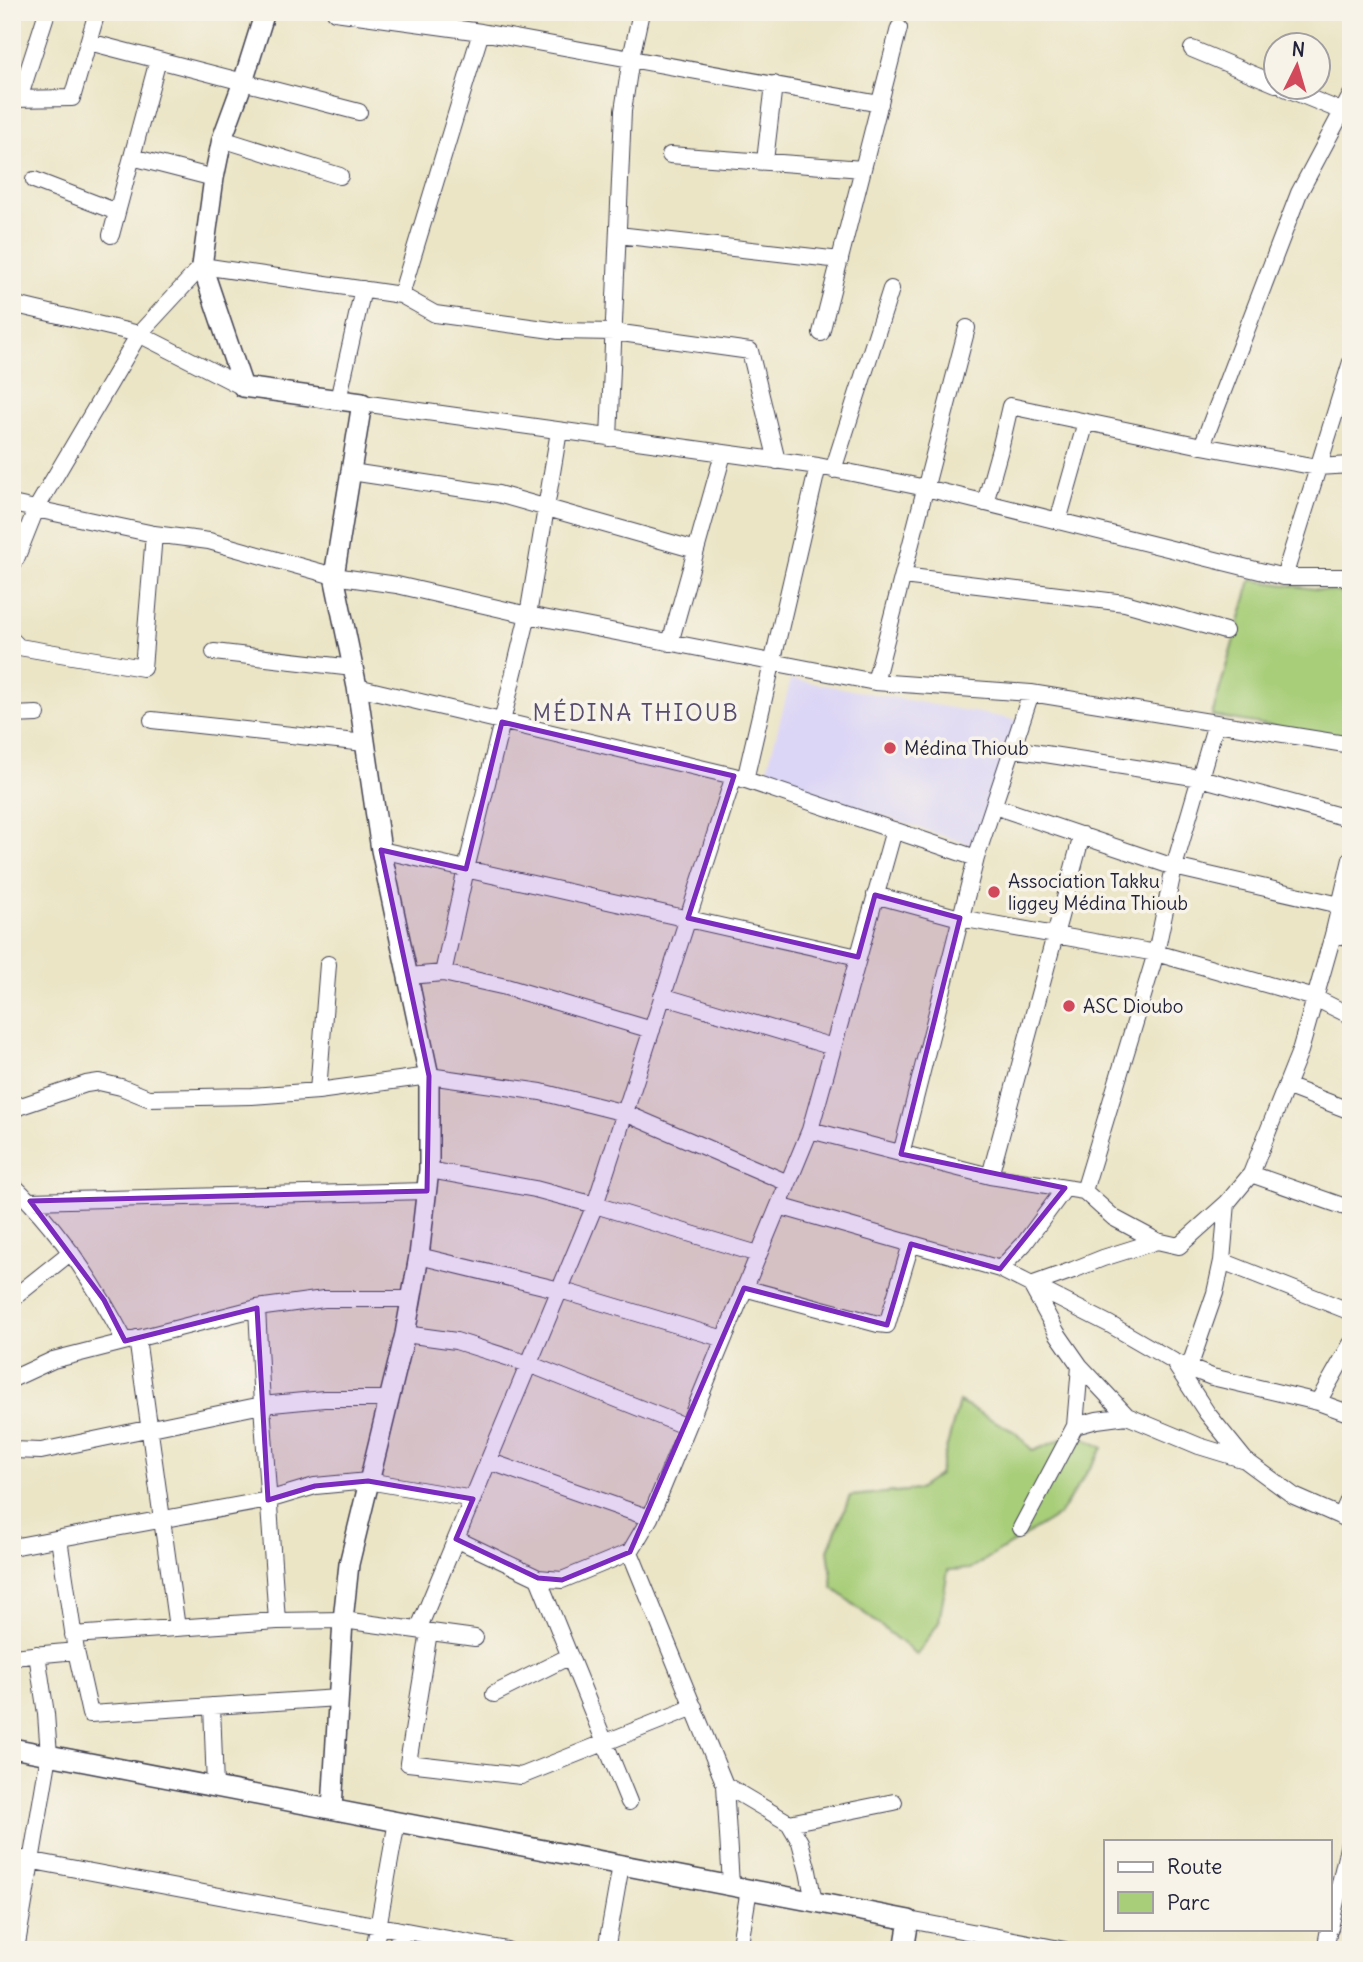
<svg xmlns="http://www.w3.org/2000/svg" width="1363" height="1962" viewBox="0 0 1363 1962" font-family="Delius,sans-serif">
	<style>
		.built { fill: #dcd6f6 }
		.green { fill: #a8ce79; stroke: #65785a; stroke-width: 2 }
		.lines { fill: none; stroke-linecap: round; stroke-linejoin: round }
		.minor-casing { stroke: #403f50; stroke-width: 18 }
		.tertiary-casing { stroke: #403f50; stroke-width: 22 }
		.minor { stroke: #fff; stroke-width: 16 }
		.tertiary { stroke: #fff; stroke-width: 19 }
		.marked { fill: #7b2cbf; fill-opacity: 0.2; stroke: #7b2cbf; stroke-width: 5; stroke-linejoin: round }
		.poi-dot { fill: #d1495b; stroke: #f7f3e8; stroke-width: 2.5 }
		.labels { text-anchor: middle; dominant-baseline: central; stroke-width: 7; stroke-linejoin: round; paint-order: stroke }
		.poi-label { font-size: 19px; fill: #22223b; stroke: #f7f3e8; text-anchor: start }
		.quarter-label { font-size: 23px; letter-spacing: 2px; fill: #584d6e; stroke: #f7f3e8 }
	</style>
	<rect width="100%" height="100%" fill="#f7f3e8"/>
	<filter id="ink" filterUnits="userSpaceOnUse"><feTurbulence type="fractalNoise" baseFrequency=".0143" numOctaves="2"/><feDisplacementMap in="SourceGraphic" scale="14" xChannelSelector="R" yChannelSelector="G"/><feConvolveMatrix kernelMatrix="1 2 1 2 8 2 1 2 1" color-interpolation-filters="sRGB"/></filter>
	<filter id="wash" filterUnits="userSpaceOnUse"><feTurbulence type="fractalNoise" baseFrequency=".00686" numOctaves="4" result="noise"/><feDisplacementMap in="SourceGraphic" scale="28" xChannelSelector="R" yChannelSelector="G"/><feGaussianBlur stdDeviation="1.57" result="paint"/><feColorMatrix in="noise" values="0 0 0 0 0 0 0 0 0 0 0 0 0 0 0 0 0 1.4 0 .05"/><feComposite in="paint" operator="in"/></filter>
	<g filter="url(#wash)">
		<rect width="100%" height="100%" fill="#ebe5c6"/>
		<!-- built -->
		<path class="built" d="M791,679l226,41 -43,126 -209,-69z"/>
		<!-- green -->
		<path class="green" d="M1251,580l100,14v145l-139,-23z
			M959,1402l56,30 18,19 43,-18 27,15 -44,67 -89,54 -22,1 -9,52 -22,33 -84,-67 -5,-38 22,-54 67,-6 22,-15z"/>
	</g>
	<g filter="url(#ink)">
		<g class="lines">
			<defs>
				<path id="minor" d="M335,12l146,20 399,72
					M89,42l270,70
					M1192,49l84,35
					M1285,88l56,23
					M12,99l60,-1 25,-86
					M19,99l28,-87
					M222,139l118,37
					M670,155l193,14
					M132,157l82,21
					M765,161l9,-77
					M34,180l83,32
					M111,235l47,-175
					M618,235l222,25
					M401,295l80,-263
					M12,304l127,30 104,53
					M821,333l78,-305
					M338,400l25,-111
					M362,403l456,63 108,22 358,89h67
					M609,438l14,-327 8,-53 10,-46
					M1202,446l97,-253 52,-98
					M833,470l58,-181
					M351,472l147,22 198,56
					M985,503l15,-54 10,-43 192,40 115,21 34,-2
					M12,504l142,30 55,7 125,35 63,9 131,30 347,67 156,11 320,52
					M1058,521l28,-99
					M12,562l4,-3 20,-50 103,-175 63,-68 199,29 34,19 124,17 55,1 136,19 27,110
					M903,576l222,27 100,28
					M1284,577l67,-215
					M12,640l7,7 124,21 11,-134
					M670,643l53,-189
					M214,652l139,16
					M875,682l92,-354
					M357,687l377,89 242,82
					M12,715l25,-1
					M152,720l213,23
					M1013,749l187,29 151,41
					M745,780l73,-314
					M994,806l180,61 166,38
					M381,850l477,107
					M875,895l85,23 196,35 159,45 36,18
					M1333,935l18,2
					M443,973l23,-104 62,-254 31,-184
					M409,976l34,-3 63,14 146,43
					M662,996l171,51
					M1286,1086l65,25
					M318,1091l10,-127
					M12,1112l6,-5 68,-23 13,-2 22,5 27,11 104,-2 66,-5 111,-15 112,16 84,21 163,70
					M810,1130l180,46 94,15 30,27 43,23 22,5 48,-43 24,-29 49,-123 33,-116 18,-76
					M901,1154l75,-296 55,-165
					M429,1170l106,19 60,16 163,49
					M1251,1174l100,35
					M990,1176l92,-341
					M12,1184c47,45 83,100 113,157
					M1084,1191l72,-238 18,-86 42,-144
					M30,1201l397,-10
					M779,1206l221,63 109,55 64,37 16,7 23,9 106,25 33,12
					M1157,1241l-54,17 -30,12 -42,15 26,48 23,33 47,50 72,30 46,14
					M419,1256l141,34 164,49
					M1222,1261l129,51
					M1000,1269l24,-25 41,-56
					M744,1288l134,36 9,1 24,-81
					M12,1299l59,-47
					M257,1308l5,97 15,216
					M405,1334l51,7 73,23 158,63
					M137,1338l40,290
					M1173,1361l34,52 38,47 49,36 57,25
					M1189,1368l26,-75 7,-32 5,-58
					M12,1379l41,-19 204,-52 67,-9h87
					M1318,1402l33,-58
					M1075,1426l5,-60
					M12,1450l29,1 221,-46 62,-6h64
					M488,1461l162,57
					M1341,1517l10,-23
					M1021,1528l54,-102 22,-6 30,-4
					M59,1539l17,112 14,63 248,-16
					M456,1539l82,39 24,2 68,-28 20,-34 160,-388 84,-300
					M12,1547l256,-47 47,-14 53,-5 105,18
					M630,1552l95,233 64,38 11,19 8,29 6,31
					M538,1578l91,224
					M418,1630l177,-425 139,-429
					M429,1632l-21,131 113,13 173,-69
					M73,1635l204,-14 66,-1 132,18
					M12,1657l64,-6
					M494,1694l76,-38
					M212,1706l3,81
					M725,1785l6,100
					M789,1823l105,-21
					M12,1857l495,93
					M909,1920l156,30
					M1330,1928l21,-94
					M396,1929l7,21
					M16,1950l33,-195 -3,-41 -9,-60
					M374,1950l23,-129
					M606,1950l15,-85
					M739,1950l10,-61
					M1325,1950l4,-21"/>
				<path id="tertiary" d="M265,12l-22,70 -21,57 -8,39 -12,88 41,121 119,16 -28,173 23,111 24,163 48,226v94l-10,86 -14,78 -56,230 -6,56 -11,189
					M12,1748l897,172 -5,30"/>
			</defs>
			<!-- minor casing -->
			<use href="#minor" class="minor-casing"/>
			<!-- tertiary casing -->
			<use href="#tertiary" class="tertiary-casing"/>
			<!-- minor -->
			<use href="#minor" class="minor"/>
			<!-- tertiary -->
			<use href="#tertiary" class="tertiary"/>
		</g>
	</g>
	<!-- marked area -->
	<path class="marked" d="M502,722l232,54 -46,142 170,39 17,-62 85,23 -59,236 164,34 -65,81 -89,-25 -24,81 -143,-37 -114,264 -68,28 -24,-2 -82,-39 17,-40 -105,-18 -53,5 -47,14 -11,-192 -132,33 -21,-41 -74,-99 397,-10 2,-115 -48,-226 85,19z"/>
	<!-- markers -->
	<g class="poi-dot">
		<circle cx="890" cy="748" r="7"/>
		<circle cx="994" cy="892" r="7"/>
		<circle cx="1069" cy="1006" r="7"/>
	</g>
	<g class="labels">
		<!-- poi labels -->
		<g class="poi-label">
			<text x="904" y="748">Médina Thioub</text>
			<text x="1008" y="881">Association Takku<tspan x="1008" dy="22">liggey Médina Thioub</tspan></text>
			<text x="1083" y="1006">ASC Dioubo</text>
		</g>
		<!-- quarter labels -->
		<g class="quarter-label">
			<text x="636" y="712">MÉDINA THIOUB</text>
		</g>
	</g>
	<!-- margin -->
	<rect width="1363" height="1962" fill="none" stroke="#f7f3e8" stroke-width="42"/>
	<!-- legend -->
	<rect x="1104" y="1840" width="228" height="91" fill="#f7f3e8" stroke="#a29fa3" stroke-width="2"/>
	<rect x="1118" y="1862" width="35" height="10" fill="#ffffff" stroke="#a29fa3" stroke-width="2"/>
	<text x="1167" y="1874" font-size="21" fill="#22223b">Route</text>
	<rect x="1118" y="1892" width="35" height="21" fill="#a8ce79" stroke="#a29fa3" stroke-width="2"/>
	<text x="1167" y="1910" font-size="21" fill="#22223b">Parc</text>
	<!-- north arrow -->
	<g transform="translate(1297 66) rotate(5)"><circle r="33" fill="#f7f3e8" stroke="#a29fa3" stroke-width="2"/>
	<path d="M0-5L12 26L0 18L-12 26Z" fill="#d1495b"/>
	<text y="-10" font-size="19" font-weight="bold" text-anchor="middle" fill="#22223b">N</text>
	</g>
</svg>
